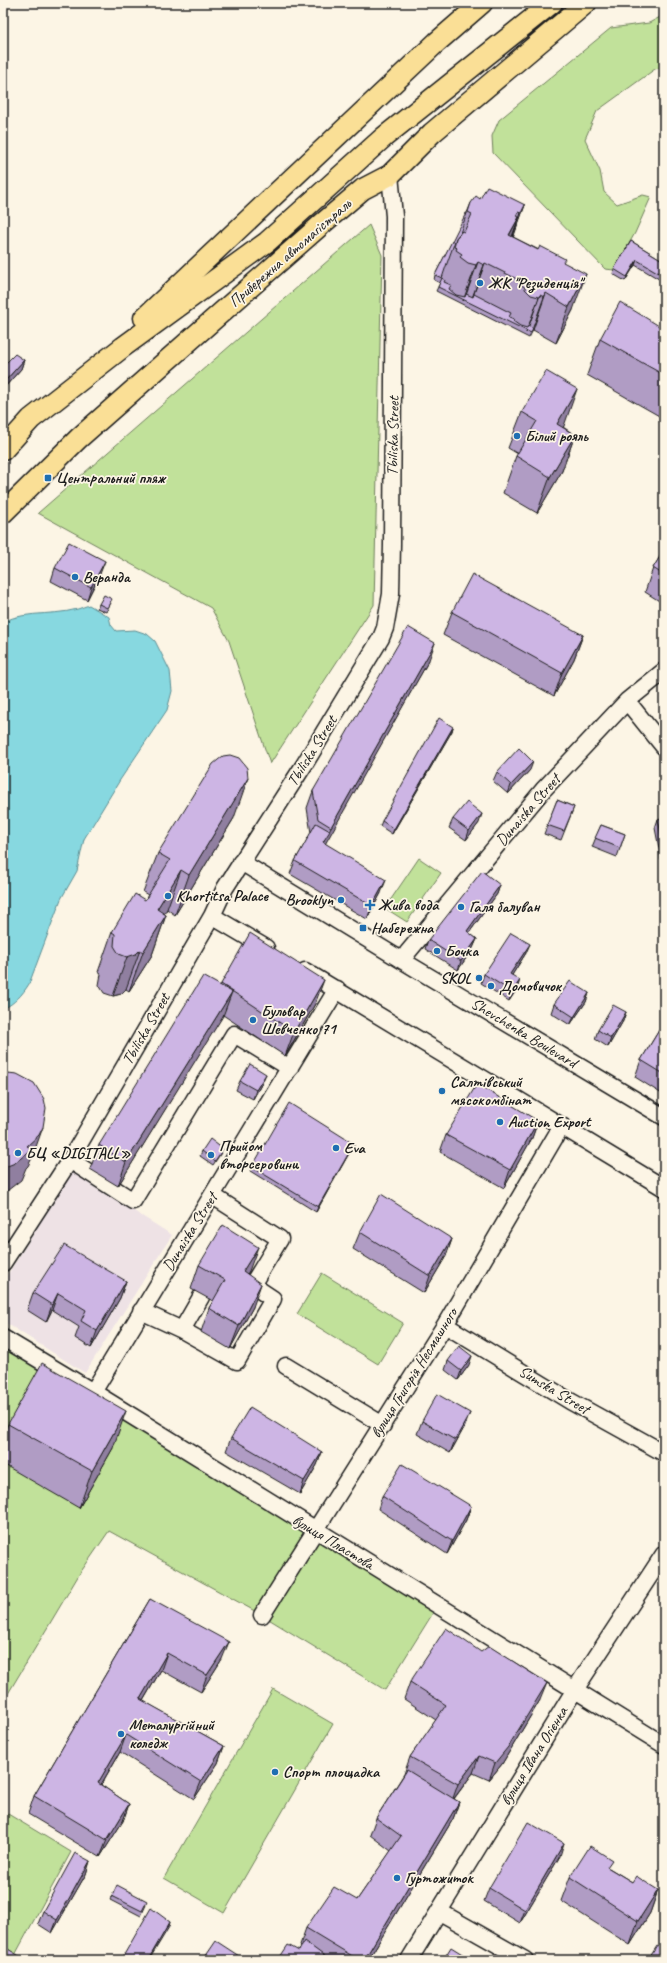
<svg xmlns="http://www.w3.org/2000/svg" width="667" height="1963" viewBox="0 0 667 1963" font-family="Caveat,sans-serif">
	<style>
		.built { fill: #eee2e5 }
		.green { fill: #c1e19a; stroke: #6e7e5b }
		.water { fill: #87d8e0; stroke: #5c8d92 }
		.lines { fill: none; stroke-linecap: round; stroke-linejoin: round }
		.minor-casing { stroke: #1c1c1c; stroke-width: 19 }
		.major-casing { stroke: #1c1c1c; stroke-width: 23 }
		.minor { stroke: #fcf5e5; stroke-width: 16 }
		.major { stroke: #fadf96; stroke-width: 20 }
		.wall { fill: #b09cc4; stroke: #1c1c1c }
		.shaded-wall { fill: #907fa0; stroke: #1c1c1c }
		.building { fill: #cdb5e4; stroke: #1c1c1c }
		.poi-dot { fill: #1f6fb2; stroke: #fcf5e5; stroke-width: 1.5 }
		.labels { text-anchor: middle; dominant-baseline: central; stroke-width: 3.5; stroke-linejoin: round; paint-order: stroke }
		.street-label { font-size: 16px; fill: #1c1c1c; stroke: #fcf5e5 }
		.poi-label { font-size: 16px; font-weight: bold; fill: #1c1c1c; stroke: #fcf5e5; text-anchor: start }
	</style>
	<rect width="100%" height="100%" fill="#fcf5e5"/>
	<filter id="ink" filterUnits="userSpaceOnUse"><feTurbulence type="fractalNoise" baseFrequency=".025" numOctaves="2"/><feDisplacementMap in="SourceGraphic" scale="8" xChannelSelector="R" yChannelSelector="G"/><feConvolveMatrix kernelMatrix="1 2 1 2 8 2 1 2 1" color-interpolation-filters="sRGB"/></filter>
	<g filter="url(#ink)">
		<!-- built -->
		<path class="built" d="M72,1172l100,63 -87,138 -82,-52v-39z"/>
		<!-- green -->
		<path class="green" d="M664,15v52l-9,2 -58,42 -12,28 15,32 4,21 13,12 26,-9 8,2 -16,36 -21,37 -9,-1 -112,-116 -1,-17 7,-16 112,-92 38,-5z
			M369,225l13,30 -8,350 -104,159 -41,-123 -18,-33 -173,-95z
			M419,858l22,15 -34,49 -22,-14z
			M322,1273l81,50 -25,41 -81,-50z
			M3,1331l435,274 -53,85 -123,-75 -153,-84 -29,42 -77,129z
			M273,1689l60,35 -109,189 -60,-35z
			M3,1811l68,41 -56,103 -12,-8z"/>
		<!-- water -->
		<path class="water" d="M89,605l20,12 2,8 5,6 19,-1 12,4 8,7 15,30 2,20 -5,19 -47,70 -36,59 -7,32 -16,28 -32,85c-7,11 -14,19 -26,25v-387c25,-13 57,-4 86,-17z"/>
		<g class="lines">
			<defs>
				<path id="minor" d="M627,701l37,46
					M241,862l162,99 261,156
					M212,916l54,32
					M403,961l5,-9 135,-162 84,-89 37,-30
					M305,971l359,217
					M70,1160l63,41 101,-167 56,34
					M3,1263l67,-103 142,-244 13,-28 79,-123 77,-127 4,-10 6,-34 1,-50 2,-328 -4,-41
					M141,1311l41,19 55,31 36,-62 -21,-14 28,-46 -67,-43
					M445,1325l125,76 94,52
					M182,1330l19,-33
					M3,1338l90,54 571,353
					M286,1366l97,59
					M93,1392l244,-403
					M262,1615l183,-290 116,-198
					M440,1912l85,48
					M409,1960l165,-269 90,-137"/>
				<path id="major" d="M144,318l293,-276 45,-39
					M3,450l28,-31 92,-72 144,-105 117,-105 168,-134
					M3,513l76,-75 244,-215 40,-34 27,-14 42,-42 154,-130"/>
			</defs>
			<!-- minor casing -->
			<use href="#minor" class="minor-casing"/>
			<!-- major casing -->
			<use href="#major" class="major-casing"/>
			<!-- minor -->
			<use href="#minor" class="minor"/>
			<!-- major -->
			<use href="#major" class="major"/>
		</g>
		<!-- wall -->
		<path class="wall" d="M480,199l45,6 -12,32 50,25 10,48 -17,33 -23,-13 -4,8 -93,-47 4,-8 -6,-3 1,-5 32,-62 4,-10z
			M631,241l33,20v21l-29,-17 -10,16 -12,-7 1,-5z
			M664,329v83l-3,5 -74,-42 13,-36z
			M24,360l-3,9 -18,20v-23z
			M522,412l42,14 -1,1 12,8 -13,36 -25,42 -34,-20 13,-37 2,-2 -10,-6z
			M664,550v54l-19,-12 8,-24z
			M55,568l45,6 -13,26 -36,-19z
			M111,603l-5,9 -9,-4 2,-4z
			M452,612l131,23 -9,24 -20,37 -111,-61z
			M429,660l-104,183 56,50 -14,26 -77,-45 5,-13 16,-28 -4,-25 6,-17z
			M453,727l-1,4 -60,103 -12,-8 2,-5z
			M530,770l-22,24 -15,-13 4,-9z
			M557,800l17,7 -13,33 -17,-6z
			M234,818l-59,97 -8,-6 -3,5 2,1 -14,40 -23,36 -3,-2 -5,5 -8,2 -9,-3 -5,-8 2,-11 -3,-2 14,-40 33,-32 3,-5 -5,-3 15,-39z
			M664,818v40l-3,1 -6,-31 3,-9z
			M453,819l26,4 -13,17 -17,-12z
			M601,825l24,9 -8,23 -25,-10z
			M500,885l-3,9 -28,39 8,6 -4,9 -15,22 -33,-21 3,-9z
			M526,953l-14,22 5,14 -8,12 -28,-18 3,-9z
			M221,984l94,20 -30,52 -62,-41 -105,171 -28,-17 9,-24 121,-159z
			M589,993l-3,9 -16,23 -19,-12 3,-9z
			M626,1012l-3,9 -15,26 -13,-8 3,-9z
			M664,1022v69l-2,3 -27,-17 6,-17z
			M240,1081l22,2 -9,16 -17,-9z
			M538,1121l-6,17 -28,50 -64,-36 6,-17z
			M354,1144l-2,4 -36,64 -66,-41 2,-4z
			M202,1151l19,2 -8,12 -13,-9z
			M360,1232l92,7 -6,17 -22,37 -71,-44z
			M199,1265l50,6 -2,3 6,33 -23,42 -29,-17 8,-24 4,-7 -22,-12z
			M126,1281l-6,17 -29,50 -16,-10 4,-11 -27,-17 -6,12 -19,-12 6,-17z
			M448,1361l21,4 -11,15 -13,-10z
			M422,1421l43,5 -15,27 -33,-19z
			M8,1424l105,24 -34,60 -76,-44v-26z
			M231,1438l91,14 -5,13 -17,29 -74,-43z
			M382,1496l89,10 -5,14 -19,34 -69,-45z
			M150,1599l72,60 -21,33 -40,-22 -18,31 81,45 -6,17 -24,36 -74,-47 -19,33 28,19 -6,17 -23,36 -72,-43 6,-18z
			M410,1682l130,18 -38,64 -13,16 -16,-7 -19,26 5,3 -6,17 -85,141h-90l21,-9 2,-5 -1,-1 6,-17 51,-28 34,-49 -21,-16 6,-17 28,-44 6,-17 26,-37 -32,-21z
			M560,1856l-40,67 -36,-22 5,-13z
			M90,1861l-4,13 -34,59 -14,-9 5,-13z
			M609,1868l23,14 26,8 -8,23 -20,32 -69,-44 9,-24z
			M112,1896l34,9 -5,11 -31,-16z"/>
		<!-- shaded-wall -->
		<path class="shaded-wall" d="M525,205l-13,36 -4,9 13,-37z
			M519,217l-13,36 -8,16 12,-35z
			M637,260l-2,5 -10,16 2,-4z
			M478,262l-13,36 -2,3 13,-36z
			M485,263l-13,36 -1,2 13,-36z
			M586,274l-13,36 -17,33 13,-36z
			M546,293l-13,37 -2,3 13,-36z
			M540,295l-13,36 -1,2 13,-36z
			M24,360l-3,9 -18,20 2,-8z
			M577,389l-13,37 -20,34 13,-36z
			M575,435l-13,36 -25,42 13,-36z
			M105,561l-5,13 -13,26 4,-13z
			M583,635l-9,24 -20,37 8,-23z
			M435,643l-6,17 -110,195 4,-13 8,-15z
			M453,727l-1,4 -60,103 2,-5z
			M533,762l-3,8 -22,24 3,-9z
			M248,778l-14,40 -59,97 14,-40z
			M482,814l-3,9 -13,17 3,-9z
			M664,850v8l-3,1z
			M181,870l-14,39 -25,40 15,-40z
			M386,880l-5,13 -14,26 5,-13z
			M500,885l-3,9 -33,46 3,-9z
			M166,915l-14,40 -23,36 14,-39z
			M477,939l-4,9 -15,22 3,-9z
			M530,944l-4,9 -19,30 3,-9z
			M140,950l-14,39 -5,5 -8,2 14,-39z
			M324,980l-9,24 -30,52 9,-24z
			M520,980l-3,9 -8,12 3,-9z
			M232,992l-9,24 -105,170 8,-24z
			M589,993l-3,9 -16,23 4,-8z
			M626,1012l-3,9 -15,26 3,-9z
			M266,1074l-4,9 -9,16 3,-9z
			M538,1121l-6,17 -28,50 6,-18z
			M43,1127l-11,31 -4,8 -2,2 -5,12 -18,14v-27l24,-21z
			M354,1144l-2,4 -36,64 2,-5z
			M452,1239l-6,17 -22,37 6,-17z
			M258,1247l-9,24 -15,24 9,-24z
			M126,1281l-6,17 -29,50 6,-17z
			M261,1284l-8,23 -23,42 9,-23z
			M58,1293l-6,17 -6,12 6,-17z
			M472,1356l-3,9 -11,15 3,-9z
			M126,1411l-13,37 -34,60 13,-37z
			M470,1413l-5,13 -15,27 5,-13z
			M322,1452l-5,13 -17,29 4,-13z
			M471,1506l-5,14 -19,34 5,-13z
			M229,1642l-7,17 -21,33 6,-17z
			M167,1653l-6,17 -27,46 6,-17z
			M547,1683l-7,17 -38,64 -13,16 6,-17z
			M126,1735l-6,17 -28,48 6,-17z
			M224,1746l-6,17 -24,36 7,-17z
			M479,1756l-6,17 -21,28 6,-17z
			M459,1802l-6,17 -85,141h-4z
			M129,1804l-6,17 -23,36 7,-17z
			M564,1843l-4,13 -40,67 5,-13z
			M90,1861l-4,13 -34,59 5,-13z
			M658,1890l-8,23 -20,32 8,-24z
			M170,1922l-1,5 -20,33h-1z"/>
		<!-- building -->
		<path class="building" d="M487,186l38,19 -4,8 -3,-1 -2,4 3,1 -10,18 29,15 2,-4 25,13 -2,3 23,12 -17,33 -23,-14 -2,4 -4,-2 -1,2 -8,-2 -6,-6v-2l-4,-2 2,-3 -38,-19 -1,2 -6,-3 -2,3 -8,-2 -8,-6 2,-3 -6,-4 1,-2 -3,-1 2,-9 6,-7 2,1 8,-18 -4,-2 3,-9 5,-7 4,3z
			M466,213h1l-7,20 -4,5 -11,31 -3,9 -7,-3z
			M631,241l33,20v15l-27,-16 -10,17 -13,-8z
			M442,278l3,2 -1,2 7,3 -2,4 7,6 9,2 1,-3 7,3 1,-3 37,19 -2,4 5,2 -1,2 7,5 7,2 1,-2 5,3 -2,4 -93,-46z
			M620,302l44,27v46l-64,-36z
			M15,354l9,6 -19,21 -2,-3v-12z
			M546,371l31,18 -20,35 18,11 -25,42 -34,-21 21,-35 -15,-9z
			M69,542l36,19 -14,26 -36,-19z
			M664,550v25l-11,-7z
			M472,574l111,61 -21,38 -110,-61z
			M104,595l8,4 -5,9 -8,-4z
			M408,627l27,16 -104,184 -13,-8 -5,-28z
			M439,718l14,9 -59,102 -12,-8z
			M519,748l14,14 -22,23 -14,-13z
			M230,755l9,3 8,10 1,10 -59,97 -8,-5 -24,39 9,6 -23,37 -3,-2 -4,4 -9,3 -8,-3 -5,-8 1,-12 -3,-2 23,-38 10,6 25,-40 -12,-7 55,-89 10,-8z
			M557,800l17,7 -10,24 -17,-6z
			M467,802l15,12 -13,17 -16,-12z
			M664,818v32l-6,-31z
			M316,823l14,8 -7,11 63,38 -14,26 -77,-45z
			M601,825l24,9 -5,14 -25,-10z
			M482,871l18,14 -33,46 10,8 -16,22 -33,-21z
			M250,933l74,47 -30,52 -73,-48z
			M511,933l19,11 -20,30 10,6 -8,12 -28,-18z
			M203,976l29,16 -106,170 -27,-17z
			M570,981l19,12 -15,24 -20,-13z
			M613,1005l13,7 -15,26 -13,-8z
			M664,1022v52l-23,-14z
			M250,1064l16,10 -10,16 -16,-9z
			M8,1073l9,1 17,9 10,16 2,9 -3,19 -4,8 -12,11 5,3 -17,14 -10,4h-2v-93z
			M477,1084l61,37 -28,49 -64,-35z
			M289,1103l65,41 -36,63 -66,-40z
			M210,1139l13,10 -8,12 -13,-10z
			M381,1194l71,45 -22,37 -70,-44z
			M223,1225l35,22 -15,24 18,13 -22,42 -30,-18 16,-28 -26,-15z
			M64,1245l62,36 -29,50 -16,-10 5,-11 -28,-17 -6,12 -19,-12z
			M459,1346l13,10 -11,15 -13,-10z
			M42,1363l84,48 -34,60 -84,-47z
			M437,1394l33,19 -15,27 -33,-19z
			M250,1407l72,45 -18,29 -73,-43z
			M402,1464l69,42 -19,35 -70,-45z
			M150,1599l79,43 -22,33 -40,-22 -27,46 84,47 -23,36 -75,-47 -28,48 31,21 -22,36 -73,-44z
			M446,1628l35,24 8,-6 58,37 -39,64 -13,16 -16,-7 -21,28 -48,-27 36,-52 -36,-23z
			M407,1770l52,32 -95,158h-5l-53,-32 28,-41 23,13 44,-64 -25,-18z
			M528,1822l36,21 -39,67 -36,-22z
			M590,1846l22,14 -5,7 25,15 4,-6 22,14 -20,31 -68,-44z
			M75,1853l15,8 -33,59 -14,-9z
			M117,1885l30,16 -5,10 -30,-15z
			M151,1908l19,14 -22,38h-27z
			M216,1941l23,15 -2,4h-34z
			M304,1941l26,19h-52l10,-15 11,6z
			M3,1946l23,14h-23z
			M657,1946l7,4v10h-16z
			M451,1947l21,13h-29z"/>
	</g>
	<!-- markers -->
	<g class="poi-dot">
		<circle cx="480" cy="283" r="4"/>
		<circle cx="517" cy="436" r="4"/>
		<rect x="44" y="474" width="8" height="8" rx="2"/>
		<circle cx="75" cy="577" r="4"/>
		<circle cx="168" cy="896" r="4"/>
		<circle cx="341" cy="900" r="4"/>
		<path d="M368 899h4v4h4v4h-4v4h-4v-4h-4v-4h4z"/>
		<circle cx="461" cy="907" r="4"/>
		<rect x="359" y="924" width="8" height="8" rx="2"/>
		<circle cx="437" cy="951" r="4"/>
		<circle cx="479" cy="978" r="4"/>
		<circle cx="491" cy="986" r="4"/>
		<circle cx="253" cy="1020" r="4"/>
		<circle cx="442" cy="1091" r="4"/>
		<circle cx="500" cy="1122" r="4"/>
		<circle cx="336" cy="1148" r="4"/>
		<circle cx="18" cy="1153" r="4"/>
		<circle cx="211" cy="1155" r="4"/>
		<circle cx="121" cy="1734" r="4"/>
		<circle cx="275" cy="1772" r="4"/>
		<circle cx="397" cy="1878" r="4"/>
	</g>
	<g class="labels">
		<!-- street labels -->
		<g class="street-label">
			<text transform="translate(290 253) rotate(-41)">Прибережна автомагістраль</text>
			<text transform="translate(393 436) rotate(-89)">Tbiliska Street</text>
			<text transform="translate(312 751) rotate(-58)">Tbiliska Street</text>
			<text transform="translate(528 810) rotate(-49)">Dunaiska Street</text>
			<text transform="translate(146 1029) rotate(-60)">Tbiliska Street</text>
			<text transform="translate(524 1033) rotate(31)">Shevchenka Boulevard</text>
			<text transform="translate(190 1232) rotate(-58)">Dunaiska Street</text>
			<text transform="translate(414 1373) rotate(-58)">вулиця Григорія Несмашного</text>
			<text transform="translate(554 1390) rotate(31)">Sumska Street</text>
			<text transform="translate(333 1542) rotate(31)">вулиця Пластова</text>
			<text transform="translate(534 1756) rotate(-58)">вулиця Івана Огієнка</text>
		</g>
		<!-- poi labels -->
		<g class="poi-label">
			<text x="488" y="283">ЖК "Резиденція"</text>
			<text x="525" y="436">Білий рояль</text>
			<text x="56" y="478">Центральний пляж</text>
			<text x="83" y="577">Веранда</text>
			<text x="176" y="896">Khortitsa Palace</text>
			<text x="333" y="900" text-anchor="end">Brooklyn</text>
			<text x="378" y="905">Жива вода</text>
			<text x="469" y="907">Галя балуван</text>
			<text x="371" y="928">Набережна</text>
			<text x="445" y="951">Бочка</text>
			<text x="471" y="978" text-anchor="end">SKOL</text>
			<text x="499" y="986">Домовичок</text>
			<text x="261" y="1011">Бульвар<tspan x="261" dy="18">Шевченко 71</tspan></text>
			<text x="450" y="1082">Салтівський<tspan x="450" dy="18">мясокомбінат</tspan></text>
			<text x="508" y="1122">Auction Export</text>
			<text x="219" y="1146">Прийом<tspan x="219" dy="18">вторсеровини</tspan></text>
			<text x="344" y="1148">Eva</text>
			<text x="26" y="1153">БЦ «DIGITALL»</text>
			<text x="129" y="1725">Металургійний<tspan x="129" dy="18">коледж</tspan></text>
			<text x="283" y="1772">Спорт площадка</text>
			<text x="405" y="1878">Гуртожиток</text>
		</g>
	</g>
	<!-- margin -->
	<rect width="667" height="1963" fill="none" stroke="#fcf5e5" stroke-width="16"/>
	<rect x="8" y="8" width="651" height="1947" fill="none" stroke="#1c1c1c" stroke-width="1.5" filter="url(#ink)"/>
</svg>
